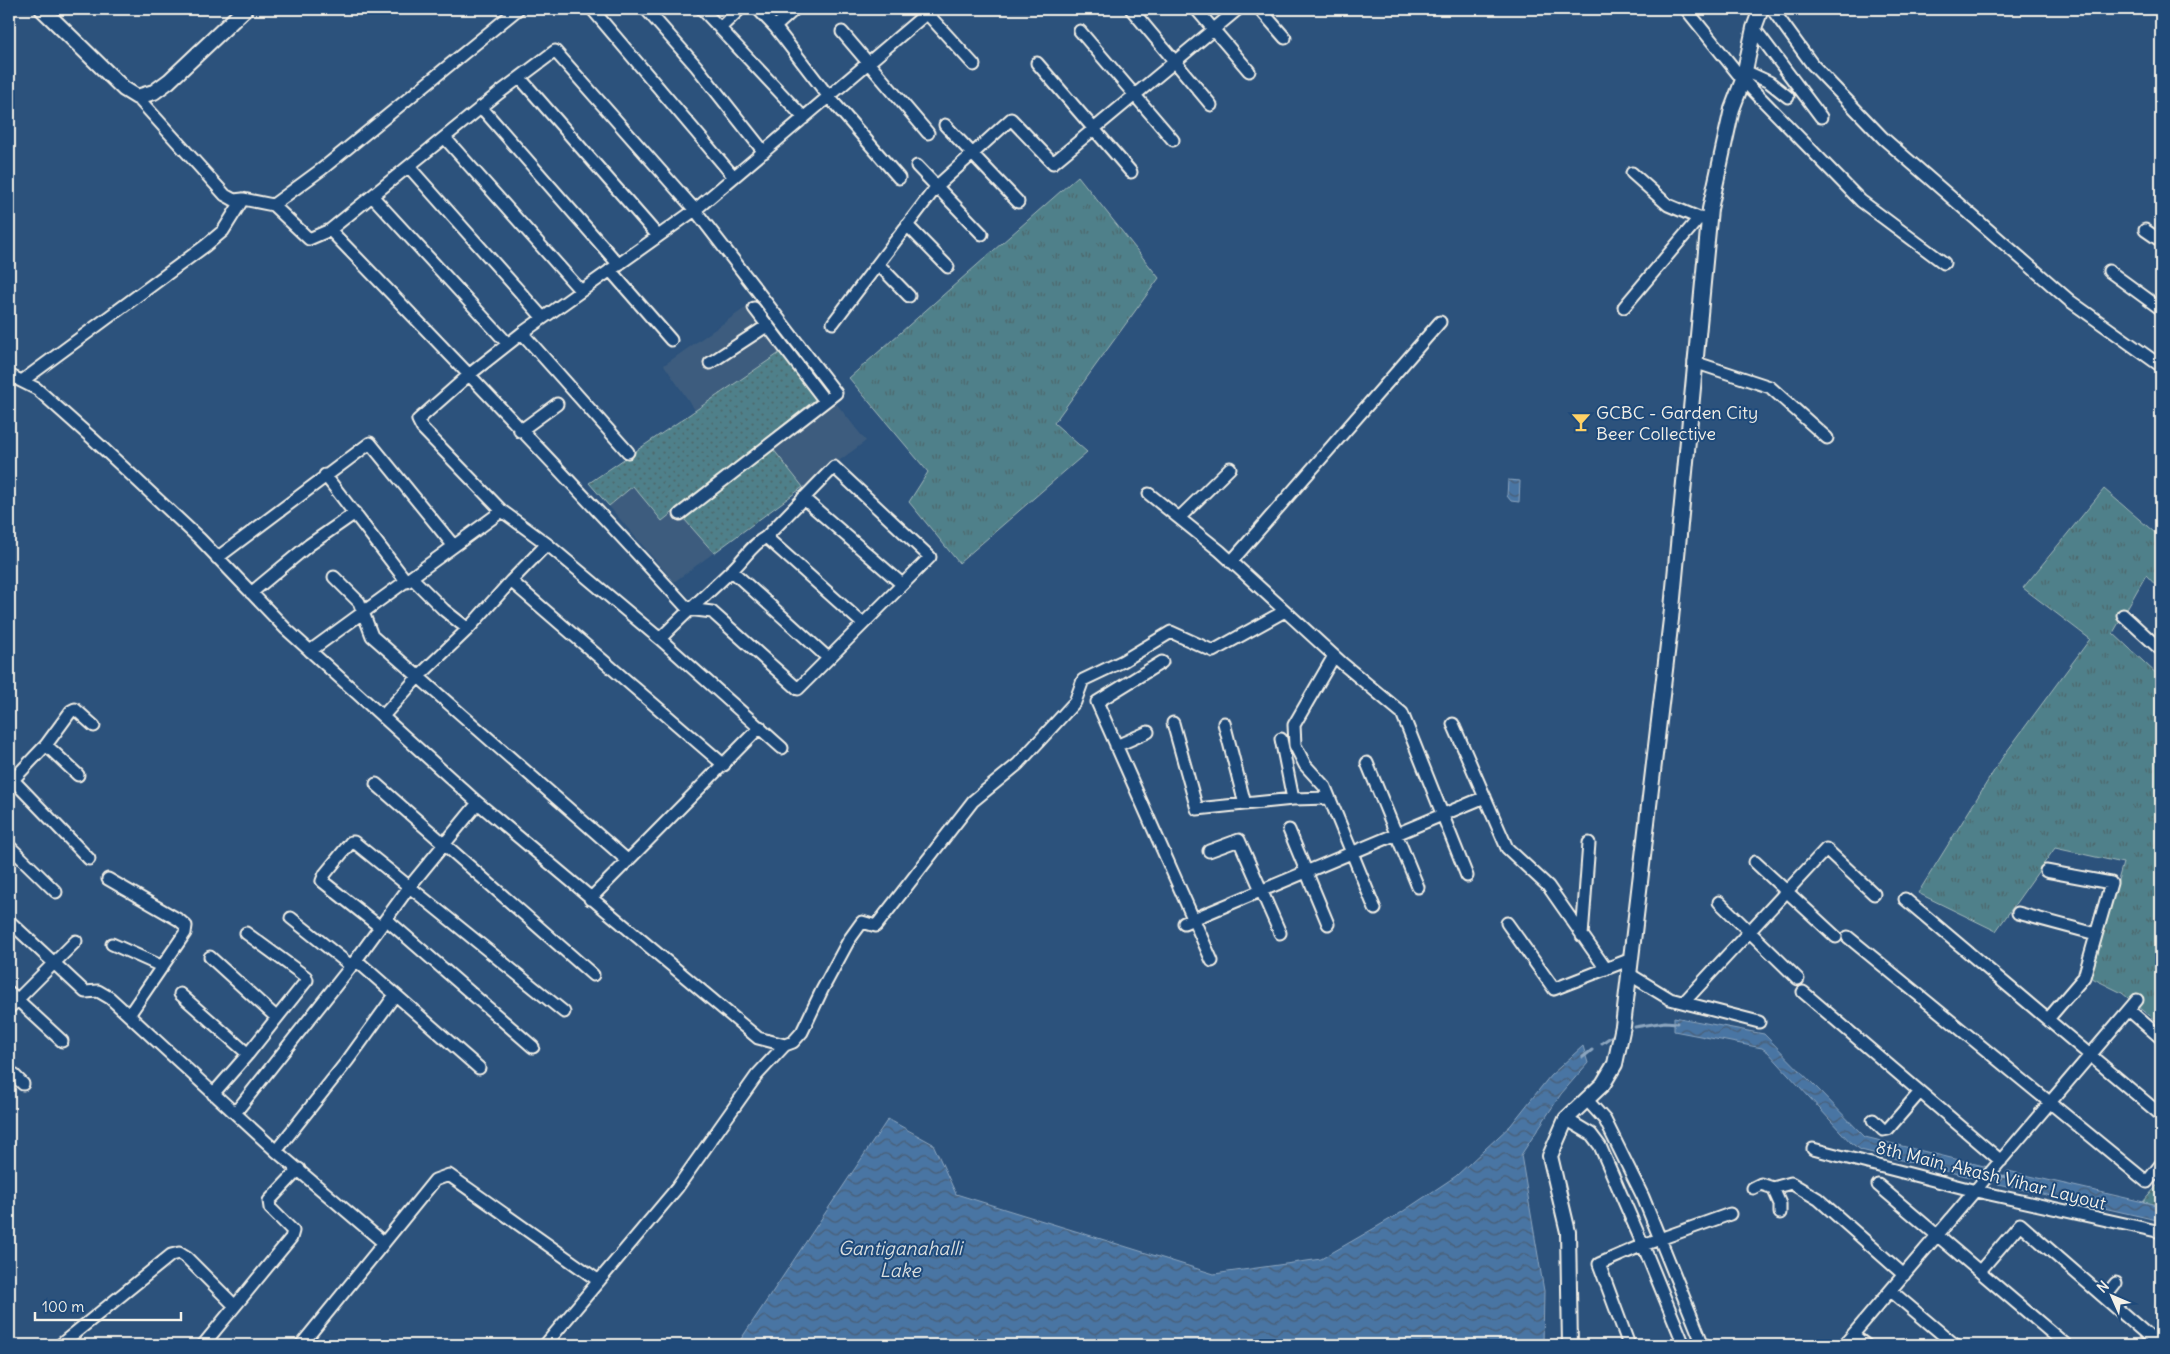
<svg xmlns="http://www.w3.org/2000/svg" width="2170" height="1354" viewBox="0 0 2170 1354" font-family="Delius,sans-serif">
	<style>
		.built { fill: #3c5c7e }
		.grass { fill: url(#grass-tufts); stroke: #a2b8b9 }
		.park { fill: url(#park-dots); stroke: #a2b8b9 }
		.water { fill: url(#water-waves); stroke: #8da6bf }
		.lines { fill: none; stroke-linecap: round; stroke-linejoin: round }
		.stream { stroke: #8da6bf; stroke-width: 3 }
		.minor-casing { stroke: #f4f1e8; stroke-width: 15 }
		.tertiary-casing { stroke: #f4f1e8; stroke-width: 18 }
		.minor { stroke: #1f4a7a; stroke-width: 11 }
		.tertiary { stroke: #1f4a7a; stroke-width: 14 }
		.labels { text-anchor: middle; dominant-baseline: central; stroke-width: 4; stroke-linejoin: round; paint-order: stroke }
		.poi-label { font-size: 18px; fill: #f4f1e8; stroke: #1f4a7a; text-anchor: start }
		.street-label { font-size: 18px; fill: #f4f1e8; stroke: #1f4a7a }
		.water-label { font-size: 19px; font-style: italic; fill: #dadede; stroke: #1f4a7a }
	</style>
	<defs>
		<pattern id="grass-tufts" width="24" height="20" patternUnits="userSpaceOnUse" patternTransform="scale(1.25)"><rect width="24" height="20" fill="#50808a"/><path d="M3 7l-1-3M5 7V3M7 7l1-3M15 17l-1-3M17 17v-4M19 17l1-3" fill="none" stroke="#4d676b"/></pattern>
		<pattern id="park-dots" width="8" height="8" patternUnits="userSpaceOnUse" patternTransform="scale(1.25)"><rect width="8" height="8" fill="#50808a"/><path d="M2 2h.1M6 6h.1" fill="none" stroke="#4d676b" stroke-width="1.8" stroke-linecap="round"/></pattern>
		<pattern id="water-waves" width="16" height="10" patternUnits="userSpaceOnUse" patternTransform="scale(1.25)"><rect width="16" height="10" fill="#4874a3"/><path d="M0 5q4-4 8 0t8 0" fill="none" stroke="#485e74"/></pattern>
	</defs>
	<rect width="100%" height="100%" fill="#2c527c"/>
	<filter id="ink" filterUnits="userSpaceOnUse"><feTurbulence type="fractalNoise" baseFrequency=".02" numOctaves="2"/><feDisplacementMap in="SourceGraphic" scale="10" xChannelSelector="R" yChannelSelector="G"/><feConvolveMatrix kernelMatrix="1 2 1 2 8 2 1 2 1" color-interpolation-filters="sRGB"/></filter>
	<g filter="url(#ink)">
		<!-- built -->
		<path class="built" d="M755,301l111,140 -192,141 -85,-99 106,-73 -31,-45z"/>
		<!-- grass -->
		<path class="grass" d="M1078,176l81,102 -105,145 33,29 -128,111 -50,-61 19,-30 -79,-94z
			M2104,489l57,49v53l-15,-16 -33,58 48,45v347l-39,-32 -32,-16 33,-114 -68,-15 -59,83 -78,-38 84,-135 88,-119 -67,-51z"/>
		<!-- park -->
		<path class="park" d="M781,352l36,46 -155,123 -29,-35 -24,20 -20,-23z
			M773,449l30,38 -89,66 -30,-34z
			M2161,1181v25l-18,-4z"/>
		<!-- water -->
		<path class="water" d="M1508,480l12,1 -1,21 -8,-1 -4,-5z
			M1674,1017l90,17 101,103 127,31 -10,12 -121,-30 -10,-7 -83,-91 -6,-4 -88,-17z
			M1583,1046l5,17 -27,31 -40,61 23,136 -1,54h-806l151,-226 45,25 23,50 258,80 107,-15 78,-45 57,-38 55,-51 39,-49z
			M2008,1171l153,35v15l-163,-37z"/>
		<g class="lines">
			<!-- stream -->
			<path class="stream" d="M1635,1027l30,-5 12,1
				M1602,1043l16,-11
				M1583,1057l9,-7
				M1993,1174l14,3"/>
			<defs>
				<path id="minor" d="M592,9l142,168
					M646,9l50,57 68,86
					M702,9l102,109
					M758,9l17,18 54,70 70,81
					M923,9l51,56
					M1131,9l80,96
					M1196,9l53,62
					M1260,9l25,29
					M1686,9l57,71 118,121 83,62
					M1772,9l40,55 71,74 187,163 91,65
					M775,27l20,-18
					M720,28l20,-19
					M1754,28l67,89
					M1080,31l93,109
					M842,32l86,101
					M1037,63l94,109
					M1745,71l24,11 19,15
					M520,78l138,158
					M137,97l88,98 9,5 9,-1 30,6 36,34 21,-9 169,-137 56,-42 140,159 141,183 -156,121
					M481,107l138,158
					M945,125l73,77
					M445,138l136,153
					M917,166l65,68
					M409,167l134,151
					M1632,173l36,32 31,13
					M372,196l136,148
					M273,205l49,-36 196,-160
					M907,225l41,42
					M330,230c121,125 241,251 358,379l24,3 86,77 132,-132 -96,-90 -68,70c-15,8 -23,24 -36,35 -24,23 -48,44 -70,67
					M2145,230l16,11
					M878,264l31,32
					M610,270l61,70
					M2109,271l52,38
					M1624,307l75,-89 10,2
					M754,308l71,93
					M833,323l104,-137 74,-67 42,44 185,-154
					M522,333l106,119
					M1694,362l76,25 57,51
					M710,363l58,-38
					M9,375l28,14 56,50 107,100 86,90 192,174 280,235 27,7
					M22,381l183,-135 18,-15 20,-32
					M520,431l37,-27
					M325,475l82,107
					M1149,494l71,57 123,113 59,49 65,163
					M803,498l99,86
					M1179,518l51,-50
					M766,537l96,86
					M217,558l153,-115 83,102
					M1231,562l209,-240
					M732,571l95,86
					M334,577l25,25 13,34 256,225
					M412,578l32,32 24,19
					M511,581l213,184
					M251,593l58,-48 46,-32
					M2123,615l38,35
					M310,651l192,-140
					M1334,656l-40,69 1,20 10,20 20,22 50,122
					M1162,662l-65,40 115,259
					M383,716l35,-39 50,-48 43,-48 36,-37
					M1173,723l24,86 96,-10 36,-1
					M1224,723l21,81
					M1453,724l54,124 41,38 58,83
					M1281,739l12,60
					M46,745l32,30
					M1116,746l32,-14
					M782,748l-122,-109 -113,-95 -45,-33 -80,-83 -4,-8 52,-46 52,-41 173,-123 232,-197
					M1367,763l51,124
					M13,780l76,79
					M9,784l37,-39 25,-34 4,-2 19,17
					M376,784l217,191
					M1289,830l39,94
					M9,846l47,46
					M1209,851l30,-11 41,93
					M1755,862l81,75
					M2046,871l65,12 -27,94 -36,42
					M108,879l71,41 7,6 -1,7 -56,82
					M590,899l170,-172
					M1905,899l256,216
					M1719,902l79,77
					M2018,913l78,21
					M291,918l60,48
					M386,919l147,128
					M9,921l76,71 13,-1 12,7 166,153 108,92
					M1184,923l301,-126
					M1507,923l47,66 77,-30
					M380,927l-58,-46 3,-7 26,-32h3l210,170
					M1582,936l7,-93
					M1848,937l299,245 14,-18
					M112,944l49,22
					M210,957l66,60
					M356,960l123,108
					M1629,974l41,25 89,23
					M9,992l53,49
					M1803,992l198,169
					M180,994l68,60
					M1684,1002l142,-153 48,45
					M9,1008l67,-67
					M2129,1010l32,28
					M9,1070l14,14
					M213,1094l35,-40 59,-74 -1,-3 -60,-44
					M1587,1100l18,20 38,77 60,148
					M235,1113l121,-153 54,-74 68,-83
					M1566,1119l25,15 9,12 43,99 41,100
					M1873,1120l10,10 5,-1 32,-37
					M1813,1149l163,42 185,41
					M276,1151l72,-91 47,-65
					M1878,1185l188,160
					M1753,1188l8,-4 12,4 18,-5 27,16 86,76
					M1773,1188l7,16v9
					M1980,1271l40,-47 139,121
					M1891,1291l64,54
					M2105,1297l11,-14
					M1853,1335l13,10
					M60,1345l111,-90 8,-2 8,5 48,48
					M203,1345l88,-107 2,-7 -23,-23 -1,-7 30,-32
					M301,1345l134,-165 14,-5 150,106
					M545,1345l132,-157 80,-113 28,-30 8,-3 9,-10 20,-42 27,-50 13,-18 14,4 97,-125 45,-37 57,-62 8,-22 40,-19 48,-29 42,19 72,-40
					M1629,1345l-30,-81 44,-19 87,-31
					M1844,1345l293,-345"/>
				<path id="tertiary" d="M42,9l82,80 13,8 17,-5 15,-11 76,-72
					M1570,1345l-2,-113 -18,-76 16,-37 37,-35 12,-20 8,-38 48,-407 39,-410 22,-100 11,-29 11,-52 7,-19"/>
			</defs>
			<!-- minor casing -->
			<use href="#minor" class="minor-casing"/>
			<!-- tertiary casing -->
			<use href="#tertiary" class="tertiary-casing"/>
			<!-- minor -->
			<use href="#minor" class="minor"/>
			<!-- tertiary -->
			<use href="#tertiary" class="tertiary"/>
		</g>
	</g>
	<!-- icons -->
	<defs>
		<symbol id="bar-bare" viewBox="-9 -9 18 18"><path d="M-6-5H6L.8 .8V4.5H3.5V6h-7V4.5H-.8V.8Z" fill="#ffd166" stroke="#1f4a7a" stroke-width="2.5" paint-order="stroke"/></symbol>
	</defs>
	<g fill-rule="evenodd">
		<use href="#bar-bare" x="1567" y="408" width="28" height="28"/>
	</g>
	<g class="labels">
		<!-- poi labels -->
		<g class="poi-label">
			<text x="1596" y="412">GCBC - Garden City<tspan x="1596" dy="21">Beer Collective</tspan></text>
		</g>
		<!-- street labels -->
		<g class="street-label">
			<text transform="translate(1991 1175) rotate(14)">8th Main, Akash Vihar Layout</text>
		</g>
		<!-- water labels -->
		<g class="water-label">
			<text x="900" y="1248">Gantiganahalli<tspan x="900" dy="22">Lake</tspan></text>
		</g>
	</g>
	<!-- margin -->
	<rect width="2170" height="1354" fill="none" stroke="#1f4a7a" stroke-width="30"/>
	<rect x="15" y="15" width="2140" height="1324" fill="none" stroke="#f4f1e8" stroke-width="2" filter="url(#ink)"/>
	<!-- north arrow -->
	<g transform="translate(2112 1296) rotate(315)" stroke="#1f4a7a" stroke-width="4" paint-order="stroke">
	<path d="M0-4L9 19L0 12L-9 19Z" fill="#f4f1e8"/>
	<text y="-8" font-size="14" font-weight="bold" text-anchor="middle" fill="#f4f1e8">N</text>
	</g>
	<!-- scale -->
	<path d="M35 1312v8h146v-8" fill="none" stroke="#f4f1e8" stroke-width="2.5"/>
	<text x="42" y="1312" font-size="15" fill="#f4f1e8" stroke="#1f4a7a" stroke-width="4" paint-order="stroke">100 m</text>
</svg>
